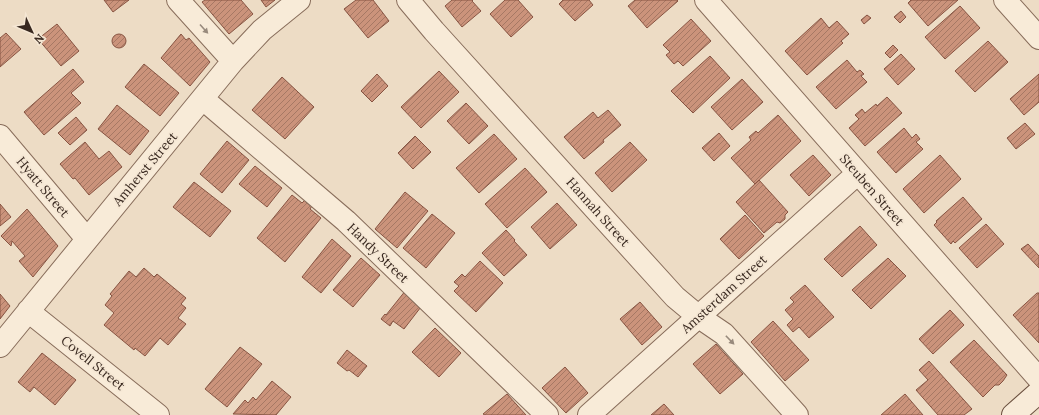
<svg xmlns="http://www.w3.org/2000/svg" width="1039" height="415" viewBox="0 0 1039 415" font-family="Lora,serif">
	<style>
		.building { fill: url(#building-hatch); stroke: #875442 }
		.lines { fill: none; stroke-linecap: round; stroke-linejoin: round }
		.street-casing { stroke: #886d5b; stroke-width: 24 }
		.secondary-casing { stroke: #6a4f3e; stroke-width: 24 }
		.street { stroke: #f8ebd8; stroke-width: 22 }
		.secondary { stroke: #f8ebd8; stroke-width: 22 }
		.oneway { fill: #988a7c }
		.labels { text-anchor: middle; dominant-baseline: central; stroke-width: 3.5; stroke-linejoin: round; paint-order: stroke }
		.street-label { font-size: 13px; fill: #38281f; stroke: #f5e7d4 }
	</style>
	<defs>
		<pattern id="building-hatch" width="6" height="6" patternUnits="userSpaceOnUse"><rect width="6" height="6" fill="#cb937b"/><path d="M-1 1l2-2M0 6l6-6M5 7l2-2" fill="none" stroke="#a67864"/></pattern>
	</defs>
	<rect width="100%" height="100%" fill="#eddcc5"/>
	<!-- building -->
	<path class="building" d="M104,0h25l-16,12z
		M205,0h36l12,14 -24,20 -27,-32z
		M261,0h14l-9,7z
		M356,0h17l16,21 -21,17 -24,-29z
		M452,0h21l-1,1 9,10 -19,16 -17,-21z
		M505,0h13l15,17 -22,20 -21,-23z
		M563,0h26l4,5 -18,16 -16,-17z
		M635,0h42l1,1 -31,27 -19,-22z
		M911,0h47l-30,26 -20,-23z
		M960,6l20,22 -35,31 -20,-22z
		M901,11l5,6 -6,6 -6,-6z
		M867,15l4,3 -7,6 -3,-4z
		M821,18l8,10 8,-7 12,13 -8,7 2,2 -36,32 -22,-24z
		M691,19l20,22 -28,25 -5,-5 -4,3 -8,-9 4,-3 -7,-7z
		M57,24l22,27 -18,15 -23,-27z
		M6,33l15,16 -21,18v-29z
		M112 41a7 7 0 1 1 14 0a7 7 0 1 1-14 0Z
		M181,34l5,6 3,-2 21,24 -20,24 -29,-28z
		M988,41l20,21 -33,30 -20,-21z
		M893,45l5,5 -8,8 -5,-5z
		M901,54l14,15 -17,16 -14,-16z
		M710,56l20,22 -37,35 -22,-22z
		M847,60l10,12 3,-2 4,4 -3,2 6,6 -31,27 -20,-22z
		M144,64l35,29 -19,23 -35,-29z
		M73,69l11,13 -13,11 10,10 -37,32 -20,-23z
		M439,71l20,21 -38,36 -20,-21z
		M377,74l11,12 -16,16 -11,-11z
		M1039,74v28l-15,13 -14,-16z
		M282,77l32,30 -29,32 -33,-29z
		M742,79l21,23 -31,28 -21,-23z
		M887,97l15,16 -37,33 -16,-18 10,-9 -4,-4 7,-6 3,4 11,-9 1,2z
		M466,103l22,23 -19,18 -22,-23z
		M117,105l32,26 -19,24 -32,-26z
		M608,110l13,15 -18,15 1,2 -20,17 -20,-22 29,-25 5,6z
		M778,115l23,26 -46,43 -24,-26 20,-18 -2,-3 7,-6 2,2z
		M76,117l11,13 -17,15 -12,-12z
		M1025,123l10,11 -19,15 -9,-11z
		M904,128l8,10 4,-4 4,5 -4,3 7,7 -27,24 -19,-21z
		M719,133l11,13 -16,15 -12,-13z
		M494,134l23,25 -38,34 -23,-25z
		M415,136l16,16 -18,17 -15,-16z
		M227,141l22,19 -27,33 -22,-19z
		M85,142l14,17 10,-8 13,16 -33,28 -14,-17 -2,1 -13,-15z
		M630,142l17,18 -35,32 -17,-19z
		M813,155l18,20 -22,21 -19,-21z
		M940,155l21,24 -37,34 -21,-24z
		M255,166l27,22 -15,19 -28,-23z
		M525,168l22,24 -40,36 -22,-24z
		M759,180l29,32 -3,3v4l-5,4 -3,-1 -13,11 -28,-31z
		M194,182l37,29 -21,26 -37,-30z
		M405,192l23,19 -31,37 -22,-19z
		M292,195l10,8 3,-3 7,6 -2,3 11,9 -36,44 -28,-24z
		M963,197l19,22 -27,24 -2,-2 -2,3 -17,-19 3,-3 -1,-1z
		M557,203l20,22 -27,24 -19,-22z
		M0,204l11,13 -11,9z
		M27,209l31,37 -25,31 -14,-16 6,-5 -13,-15 -1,5 -10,-10z
		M432,214l23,19 -29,35 -23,-20z
		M745,215l19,21 -25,23 -19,-20z
		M986,224l18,20 -27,24 -18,-20z
		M860,226l17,19 -35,32 -18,-18z
		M506,230l9,10 -1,1 13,14 -23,21 -22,-23z
		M332,239l19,17 -30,37 -19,-16z
		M1028,244l11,12v12l-18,-19z
		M361,258l19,17 -27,32 -20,-17z
		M888,258l18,18 -35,33 -19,-19z
		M480,261l23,22 -27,29 -22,-21 5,-5 -5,-4 8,-8 3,3z
		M144,268l10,9 3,-3 29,24 -5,6 5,4 -8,10 8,6 -18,21 -8,-7 -15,18 -10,-8 -1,2 -30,-25 10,-12 -9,-8 7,-9 -2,-2 19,-23 7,6z
		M805,285l29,32 -25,21 -10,-11 -6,5 -6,-7 6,-6 -8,-9 9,-8 -4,-4z
		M406,290l18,13 -20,26 -11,-8 -3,5 -9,-7 4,-5 1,1z
		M1037,293h2v50l-26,-28z
		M0,294l10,12 -10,13z
		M640,302l22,25 -20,18 -22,-26z
		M950,310l14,15 -31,29 -14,-15z
		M773,321l36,39 -24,21 -34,-39z
		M435,328l26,25 -22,24 -27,-25z
		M974,340l33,35 -4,6 -4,4h-4l-12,12 -33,-35z
		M716,344l27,30 -23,20 -27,-30z
		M240,347l22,17 -35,43 -22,-18z
		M347,350l20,16 -9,11 -9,-7 -2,1 -10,-8z
		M42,353l34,27 -21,25 -21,-18 -4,5 -12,-10z
		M929,361l43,48 -8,6h-26l-22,-25 12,-10 -9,-10z
		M565,367l23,26 -22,20 -24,-25z
		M272,381l19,16 -15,18 -43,-1 12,-14 3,3 5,-6 3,3z
		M507,394l19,21h-41l-2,-1z
		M905,394l18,21h-42z
		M664,404l10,11h-23z"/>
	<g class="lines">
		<defs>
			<path id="street" d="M178,0l55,61
				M408,0l26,31 241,266 24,20 25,17 73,81
				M706,0l333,379
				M1005,0l34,38
				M203,99l143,122 201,194
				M0,136l87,103
				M28,311l130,104
				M0,346l233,-285 29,-31 37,-30
				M589,415l269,-242"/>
			<path id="secondary" d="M1013,415l26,-23"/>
		</defs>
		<!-- street casing -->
		<use href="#street" class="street-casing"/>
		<!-- secondary casing -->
		<use href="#secondary" class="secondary-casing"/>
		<!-- street -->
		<use href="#street" class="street"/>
		<!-- secondary -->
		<use href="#secondary" class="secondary"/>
	</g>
	<!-- one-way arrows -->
	<defs><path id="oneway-solid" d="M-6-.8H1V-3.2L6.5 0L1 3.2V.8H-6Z"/></defs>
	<g class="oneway">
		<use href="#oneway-solid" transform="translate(204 29) rotate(48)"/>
		<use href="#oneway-solid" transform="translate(730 340) rotate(46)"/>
	</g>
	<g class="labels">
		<!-- street labels -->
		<g class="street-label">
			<text transform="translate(145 169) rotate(-50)">Amherst Street</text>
			<text transform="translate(43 187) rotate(50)">Hyatt Street</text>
			<text transform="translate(872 190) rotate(49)">Steuben Street</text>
			<text transform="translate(598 212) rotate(48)">Hannah Street</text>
			<text transform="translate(378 253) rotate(44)">Handy Street</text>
			<text transform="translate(724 294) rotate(-42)">Amsterdam Street</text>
			<text transform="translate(93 363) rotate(39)">Covell Street</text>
		</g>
	</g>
	<!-- north arrow -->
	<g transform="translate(32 32) rotate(134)" stroke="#f5e7d4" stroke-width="3" paint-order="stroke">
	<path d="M0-3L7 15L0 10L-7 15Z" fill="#38281f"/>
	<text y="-6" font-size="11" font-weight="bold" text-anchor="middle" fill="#38281f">N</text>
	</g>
</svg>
